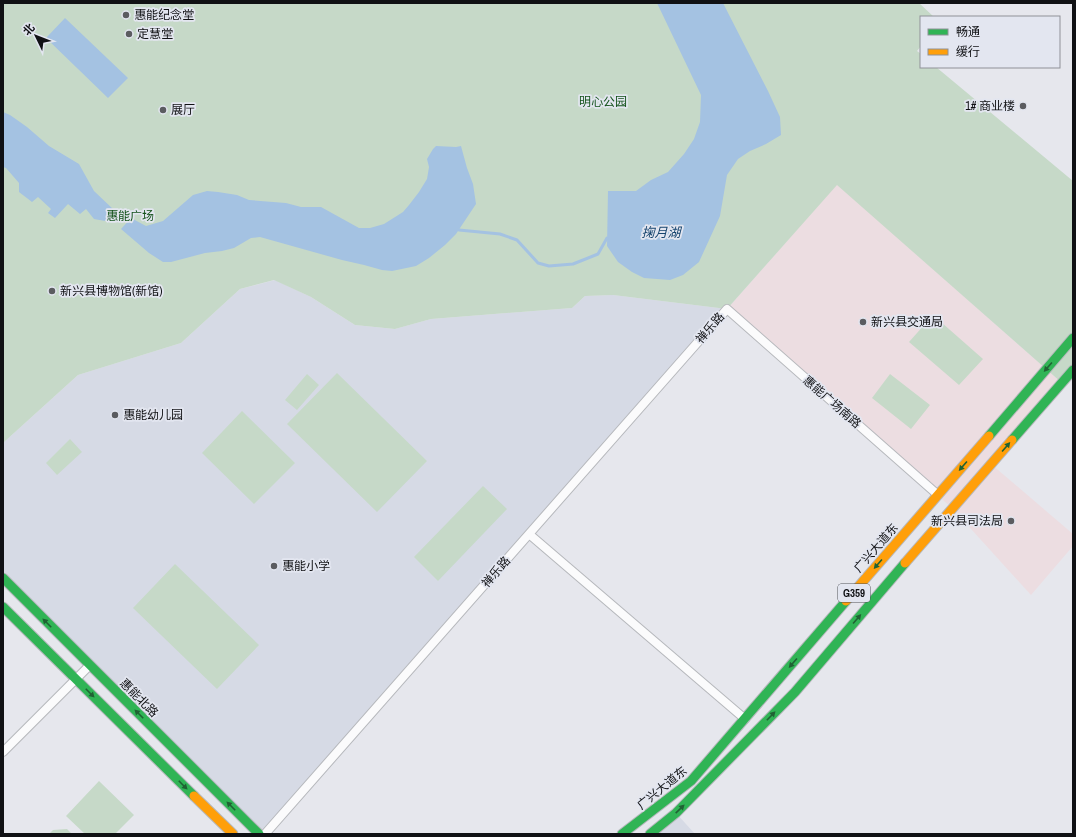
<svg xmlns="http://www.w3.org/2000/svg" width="1076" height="837" viewBox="0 0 1076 837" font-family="'Archivo Narrow','Noto Sans SC',sans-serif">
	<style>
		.commercial { fill: #ecdde1 }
		.built { fill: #d6dae5 }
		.green { fill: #c6d9c8 }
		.water { fill: #a4c2e2 }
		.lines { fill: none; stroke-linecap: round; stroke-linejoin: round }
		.stream { stroke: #a4c2e2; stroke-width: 3 }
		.street-casing { stroke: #b6b8bc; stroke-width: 10 }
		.fast-casing { stroke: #b6b8bc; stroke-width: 11 }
		.slow-casing { stroke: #b6b8bc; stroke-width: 11 }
		.street { stroke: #fbfbfc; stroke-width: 8 }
		.fast { stroke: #30b455; stroke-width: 9 }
		.slow { stroke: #ff9f0a; stroke-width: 9 }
		.oneway { fill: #206234 }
		.poi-dot { fill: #5b5c60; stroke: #e3e6f0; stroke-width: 1.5 }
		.labels { text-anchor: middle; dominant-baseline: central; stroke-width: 3.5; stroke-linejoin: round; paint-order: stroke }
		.shield { fill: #e3e6f0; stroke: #4f5156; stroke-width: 1 }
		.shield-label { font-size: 11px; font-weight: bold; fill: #101114 }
		.poi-label { font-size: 12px; fill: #101114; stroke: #e3e6f0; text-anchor: start }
		.park-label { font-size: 12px; fill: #125119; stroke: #e3e6f0 }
		.street-label { font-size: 12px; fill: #101114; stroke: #e3e6f0 }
		.water-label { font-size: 13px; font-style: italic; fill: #16446e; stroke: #e3e6f0 }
	</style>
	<rect width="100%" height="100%" fill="#e6e7ed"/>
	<!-- commercial -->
	<path class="commercial" d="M837,184l225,199 -71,81 82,70v12l-42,49 -79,-87 -225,-199z"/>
	<!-- built -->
	<path class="built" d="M275,280l36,17 44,28 40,4 36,-10 141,-11 13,-12 28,-1 114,14 -462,525 -262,-256v-135l75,-68 103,-32 59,-54z
		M676,813l19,21h-45z"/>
	<!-- green -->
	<path class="green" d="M3,3h916l15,14h-13v29l-4,5 4,3v13h15l137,114v189l-11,13 -225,-198 -110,124 -114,-14 -28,1 -13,12 -141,11 -36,10 -40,-4 -44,-28 -37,-17 -34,9 -59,54 -103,32 -75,68z
		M933,315l50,44 -24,26 -50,-43z
		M337,373l90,88 -50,51 -90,-88z
		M307,374l12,11 -22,25 -12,-10z
		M890,374l40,31 -19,24 -39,-31z
		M242,411l53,52 -41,41 -52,-51z
		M70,439l12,13 -25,23 -11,-12z
		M483,486l24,23 -69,72 -24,-24z
		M175,564l84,81 -42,44 -84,-81z
		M99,781l35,34 -19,19h-30l-19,-18z
		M67,829l5,5h-23l4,-4z"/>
	<!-- water -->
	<path class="water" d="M657,3h66l45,88 12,26 1,18 -15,9 -16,7 -12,8 -11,16 -7,41 -21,46 -16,13 -13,5 -26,-2 -12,-6 -14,-10 -11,-16 1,-55h28l15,-11 17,-8 16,-18 10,-15 6,-17 1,-27z
		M65,18l63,60 -20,20 -62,-60z
		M3,112l7,3 17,12 22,19 30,18 15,27 20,19 -9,11 -11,-2 -8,-10 -6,5 -12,-10 -13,14 -7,-5 3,-4 -13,-12 -6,5 -13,-10v-9l-13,-15 -3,-1z
		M436,146l20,1 5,-1 6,22 6,16 3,20 -20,30 -11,11 -16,13 -13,8 -24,5 -10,-1 -18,-5 -22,-5 -82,-23 -9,1 -17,10 -12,3 -17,2 -34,9h-8l-14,-9 -28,-24 10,-11 15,8 17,-5 30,-26 14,-4 11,1 19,3 12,5 37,3 15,4h20l38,21h11l14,-4 19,-12 6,-7 10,-13 8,-13 2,-12 -2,-8 6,-10z"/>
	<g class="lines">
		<!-- stream -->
		<path class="stream" d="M459,230l41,4 17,6 21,23 11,3 24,-2 25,-10 9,-16"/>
		<defs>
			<path id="street" d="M529,534l216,185
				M3,752l87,-87
				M265,834l462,-525 211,186"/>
			<path id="fast" d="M989,436l84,-98
				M1012,440l61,-70
				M3,578l256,256
				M3,607l191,189
				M622,834l69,-53 155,-180
				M650,834l26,-21 119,-121 110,-129"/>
			<path id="slow" d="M905,563l107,-123
				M846,601l143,-165
				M194,796l39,38"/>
		</defs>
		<!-- street casing -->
		<use href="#street" class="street-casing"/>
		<!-- fast casing -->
		<use href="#fast" class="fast-casing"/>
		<!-- slow casing -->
		<use href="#slow" class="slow-casing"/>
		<!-- street -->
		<use href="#street" class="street"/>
		<!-- fast -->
		<use href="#fast" class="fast"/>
		<!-- slow -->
		<use href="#slow" class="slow"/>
	</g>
	<!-- one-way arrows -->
	<defs><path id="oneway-solid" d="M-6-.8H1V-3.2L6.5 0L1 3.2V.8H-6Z"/></defs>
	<g class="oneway">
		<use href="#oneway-solid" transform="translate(1048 367) rotate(131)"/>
		<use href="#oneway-solid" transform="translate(1006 447) rotate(-49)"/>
		<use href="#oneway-solid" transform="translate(963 466) rotate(131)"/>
		<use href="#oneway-solid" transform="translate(878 564) rotate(131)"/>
		<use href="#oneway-solid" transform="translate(857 619) rotate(-49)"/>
		<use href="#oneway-solid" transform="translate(47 623) rotate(-135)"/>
		<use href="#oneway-solid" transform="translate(793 663) rotate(131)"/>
		<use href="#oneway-solid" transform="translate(90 693) rotate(45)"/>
		<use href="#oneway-solid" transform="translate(139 714) rotate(-135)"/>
		<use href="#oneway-solid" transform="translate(771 716) rotate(-46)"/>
		<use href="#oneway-solid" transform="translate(183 785) rotate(45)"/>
		<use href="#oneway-solid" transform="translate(231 806) rotate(-135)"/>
		<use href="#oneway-solid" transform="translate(680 809) rotate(-44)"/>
	</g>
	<!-- markers -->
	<g class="poi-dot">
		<circle cx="126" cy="15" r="4"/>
		<circle cx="129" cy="34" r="4"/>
		<circle cx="1023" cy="106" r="4"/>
		<circle cx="163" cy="110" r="4"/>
		<circle cx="52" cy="291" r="4"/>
		<circle cx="863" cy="322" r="4"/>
		<circle cx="115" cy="415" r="4"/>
		<circle cx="1011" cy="521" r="4"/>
		<circle cx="274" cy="566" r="4"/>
	</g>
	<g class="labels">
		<!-- shield labels -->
		<rect class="shield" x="838" y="584" width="32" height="18" rx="3"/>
		<g class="shield-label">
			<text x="854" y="593">G359</text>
		</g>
		<!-- poi labels -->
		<g class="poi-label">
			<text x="134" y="15">惠能纪念堂</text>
			<text x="137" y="34">定慧堂</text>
			<text x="1015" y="106" text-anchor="end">1# 商业楼</text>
			<text x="171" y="110">展厅</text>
			<text x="60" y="291">新兴县博物馆(新馆)</text>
			<text x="871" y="322">新兴县交通局</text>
			<text x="123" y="415">惠能幼儿园</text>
			<text x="1003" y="521" text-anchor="end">新兴县司法局</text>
			<text x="282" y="566">惠能小学</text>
		</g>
		<!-- park labels -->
		<g class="park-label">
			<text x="603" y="102">明心公园</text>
			<text x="130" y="216">惠能广场</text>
		</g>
		<!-- street labels -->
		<g class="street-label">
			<text transform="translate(710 328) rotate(-49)">禅乐路</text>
			<text transform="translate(832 402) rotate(41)">惠能广场南路</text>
			<text transform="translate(876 548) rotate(-49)">广兴大道东</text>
			<text transform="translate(496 572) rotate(-49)">禅乐路</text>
			<text transform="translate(139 698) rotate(45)">惠能北路</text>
			<text transform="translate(662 788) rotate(-39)">广兴大道东</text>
		</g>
		<!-- water labels -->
		<g class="water-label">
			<text x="661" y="232">掬月湖</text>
		</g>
	</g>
	<!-- border -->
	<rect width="1076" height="837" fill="none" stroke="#101114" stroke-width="8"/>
	<!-- legend -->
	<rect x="920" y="16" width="140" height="52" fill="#e3e6f0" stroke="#8f9198"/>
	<rect x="928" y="29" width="20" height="6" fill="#30b455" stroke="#8f9198"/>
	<text x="956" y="36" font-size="12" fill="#101114">畅通</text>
	<rect x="928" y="49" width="20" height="6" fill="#ff9f0a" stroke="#8f9198"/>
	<text x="956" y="56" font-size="12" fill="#101114">缓行</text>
	<!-- north arrow -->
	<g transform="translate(36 36) rotate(313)" stroke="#e3e6f0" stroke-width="3" paint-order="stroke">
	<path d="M0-3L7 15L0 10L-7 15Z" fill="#101114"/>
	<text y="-6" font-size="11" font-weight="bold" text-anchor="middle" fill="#101114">北</text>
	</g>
</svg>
